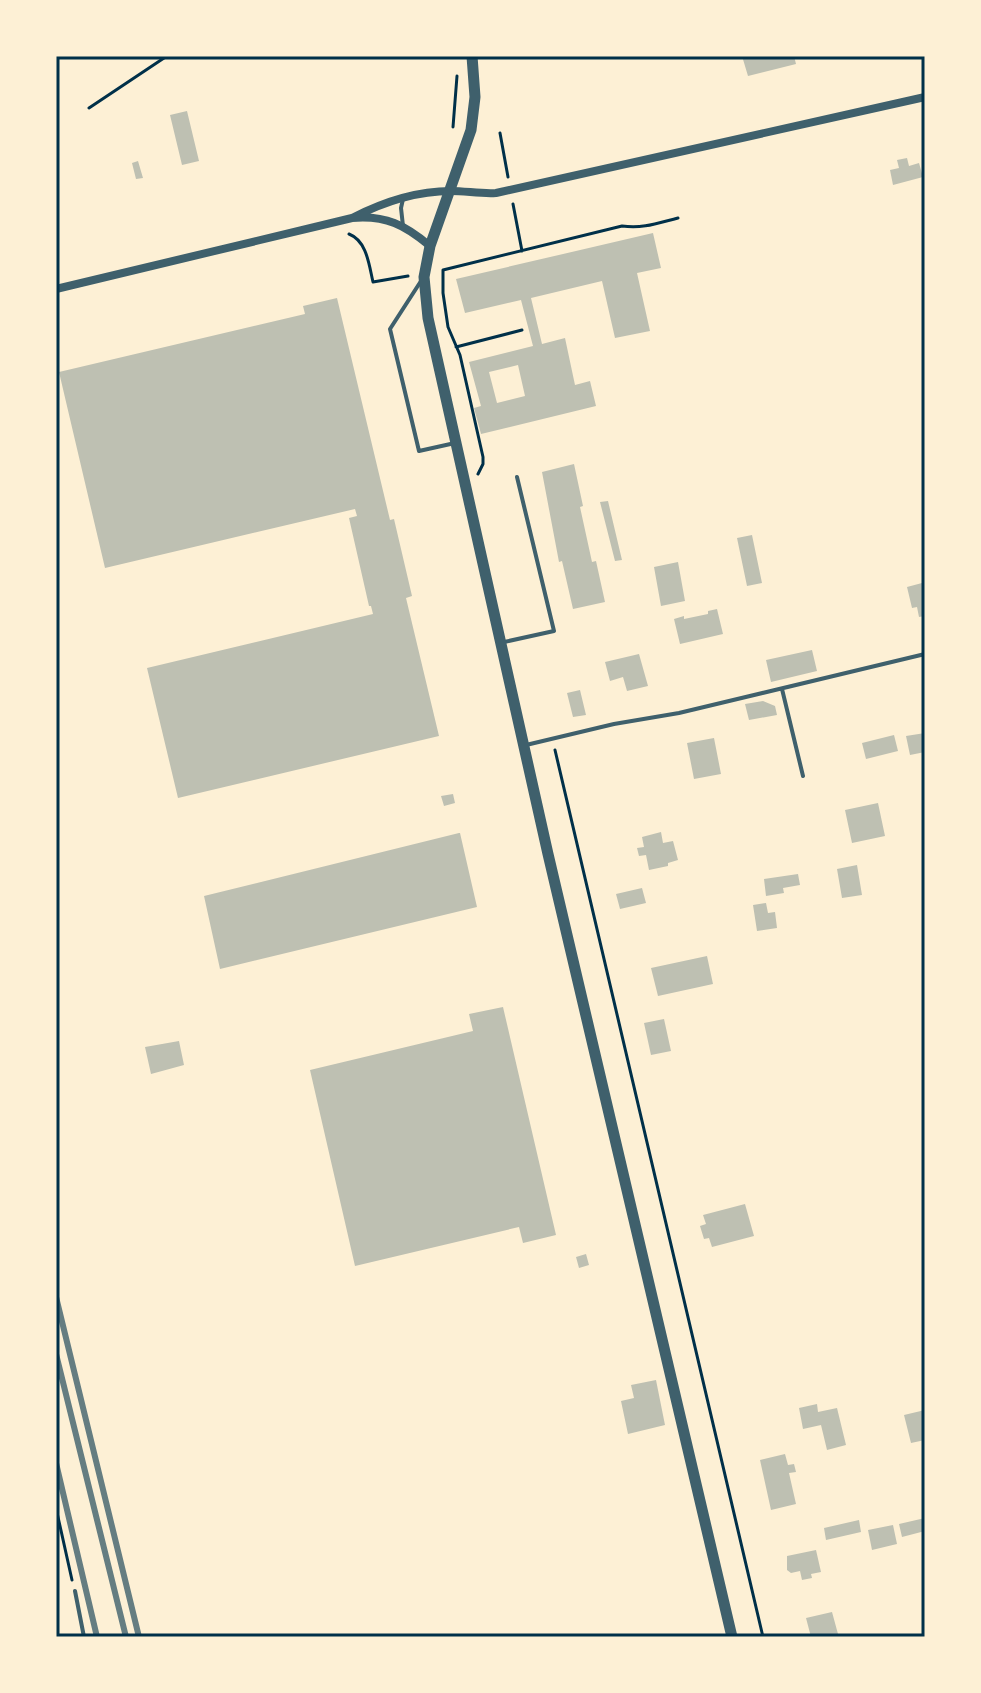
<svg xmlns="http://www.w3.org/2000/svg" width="981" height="1693" viewBox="0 0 981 1693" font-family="'Exo 2',sans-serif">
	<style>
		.building { fill: #bec0b2; fill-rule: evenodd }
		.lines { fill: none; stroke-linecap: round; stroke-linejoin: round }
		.path { stroke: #003049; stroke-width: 3 }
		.service { stroke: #3f606c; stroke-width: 4 }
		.minor { stroke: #3f606c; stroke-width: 8 }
		.tertiary { stroke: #3f606c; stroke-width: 11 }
		.rail { stroke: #657d81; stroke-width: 6 }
		.neatline { fill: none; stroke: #003049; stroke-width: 3 }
	</style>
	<rect width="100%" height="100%" fill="#fdf0d5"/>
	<!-- building -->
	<path class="building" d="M742,56h52l2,8 -48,12z
		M187,111l12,50 -17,4 -12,-50z
		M907,158l2,8 10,-3 4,14 -30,8 -3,-15 9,-2 -2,-8z
		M138,161l5,17 -7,1 -4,-16z
		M653,233l8,35 -24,5 13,58 -35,7 -13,-57 -71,17 11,46 23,-6 10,47 15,-4 6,25 -115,28 -7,-26 7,-2 -12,-44 64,-16 -12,-46 -56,13 -9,-34zM518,365l7,31 -28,7 -8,-31z
		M337,298l53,222 4,-1 18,77 -6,2 33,138 -261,62 -31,-130 226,-54 -2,-8h-2l-20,-88 8,-2 -2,-7 -250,59 -46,-196 246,-58 -2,-8z
		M574,464l9,42 -3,1 12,55 4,-1 9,41 -32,7 -11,-48 -3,1 -17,-90z
		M608,501l14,59 -7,1 -15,-59z
		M752,535l10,48 -15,3 -10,-48z
		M678,562l7,39 -24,5 -7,-39z
		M922,583l1,5h2v28l-6,1 -2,-10 -5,1 -5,-21z
		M717,609l6,25 -43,10 -6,-25 10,-3v3l24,-5v-3z
		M812,650l5,21 -46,11 -5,-22z
		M639,654l9,32 -21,5 -4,-14 -13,4 -5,-19z
		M580,690l6,25 -13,2 -6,-24z
		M763,701l12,5 2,9 -28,5 -4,-16z
		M925,733v19l-15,3 -4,-19z
		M894,735l4,16 -32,8 -4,-16z
		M714,738l7,36 -27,5 -7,-36z
		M453,794l2,9 -11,3 -3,-10z
		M878,803l7,33 -33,7 -7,-33z
		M661,832l2,11 10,-2 5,19 -10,3v3l-19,4 -3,-15 -7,1 -2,-8 7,-1 -2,-10z
		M459,833h1l17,74 -257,62 -16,-73z
		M857,865l5,30 -20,3 -5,-29z
		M798,874l2,11 -17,3 1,5 -18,3 -2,-17z
		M642,888l4,15 -26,6 -4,-15z
		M766,903l2,10 7,-1 2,16 -20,3 -4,-26z
		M707,956l6,28 -55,12 -7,-28z
		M503,1007l53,228 -33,8 -4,-16 -164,39 -45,-196 163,-39 -4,-17z
		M664,1019l7,32 -20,4 -7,-32z
		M179,1041l5,24 -33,9 -6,-27z
		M745,1204l9,32 -42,11 -3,-9 -5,1 -4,-13 6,-2 -3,-9z
		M586,1254l3,11 -10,3 -3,-11z
		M656,1380l9,45 -37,9 -7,-33 13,-3 -3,-13z
		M817,1404l1,8 19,-4 9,37 -19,5 -6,-25 -18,4 -4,-21z
		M925,1410v30l-14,3 -7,-28z
		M785,1454l3,11 6,-1 2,8 -7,1 7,31 -25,6 -11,-50z
		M925,1518v13l-23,6 -3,-13z
		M859,1520l2,12 -35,8 -2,-12z
		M893,1525l4,19 -25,6 -4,-20z
		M816,1550l5,22 -10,2 1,4 -10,2 -2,-9 -9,2 -4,-3v-14z
		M832,1612l6,22 -7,2v1h-20l-5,-19z"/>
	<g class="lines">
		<!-- path -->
		<path class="path" d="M89,108l78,-52
			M453,127l4,-51
			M500,133l8,44
			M513,204l9,47
			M349,234c18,7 20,31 24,48l35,-6
			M456,347l66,-17
			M478,474l5,-10v-7l-23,-102 -12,-28 -5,-34v-23l179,-44c21,3 36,-3 56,-8
			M555,750l208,887
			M56,1508l16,72"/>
		<!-- service -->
		<path class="service" d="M403,226l-2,-18 2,-9
			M421,281l-31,48 29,122 36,-8
			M504,642l50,-11 -37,-154
			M782,689l21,87
			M526,745l88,-21 65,-11 246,-59
			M75,1591l9,46"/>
		<!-- minor -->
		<path class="minor" d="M352,218c31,-16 64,-27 99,-27 15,0 30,3 45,2l429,-96
			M56,289l296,-71c34,-3 53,7 78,28"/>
		<!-- tertiary -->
		<path class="tertiary" d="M472,56l3,41 -4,33 -41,116 -6,31 4,41 120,536 184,783"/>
		<!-- rail -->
		<path class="rail" d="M56,1297l83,340
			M56,1354l70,283
			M56,1463l41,174"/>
	</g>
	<!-- border -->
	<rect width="981" height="1693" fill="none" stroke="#fdf0d5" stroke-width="116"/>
	<rect x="58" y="58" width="865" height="1577" class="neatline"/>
</svg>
